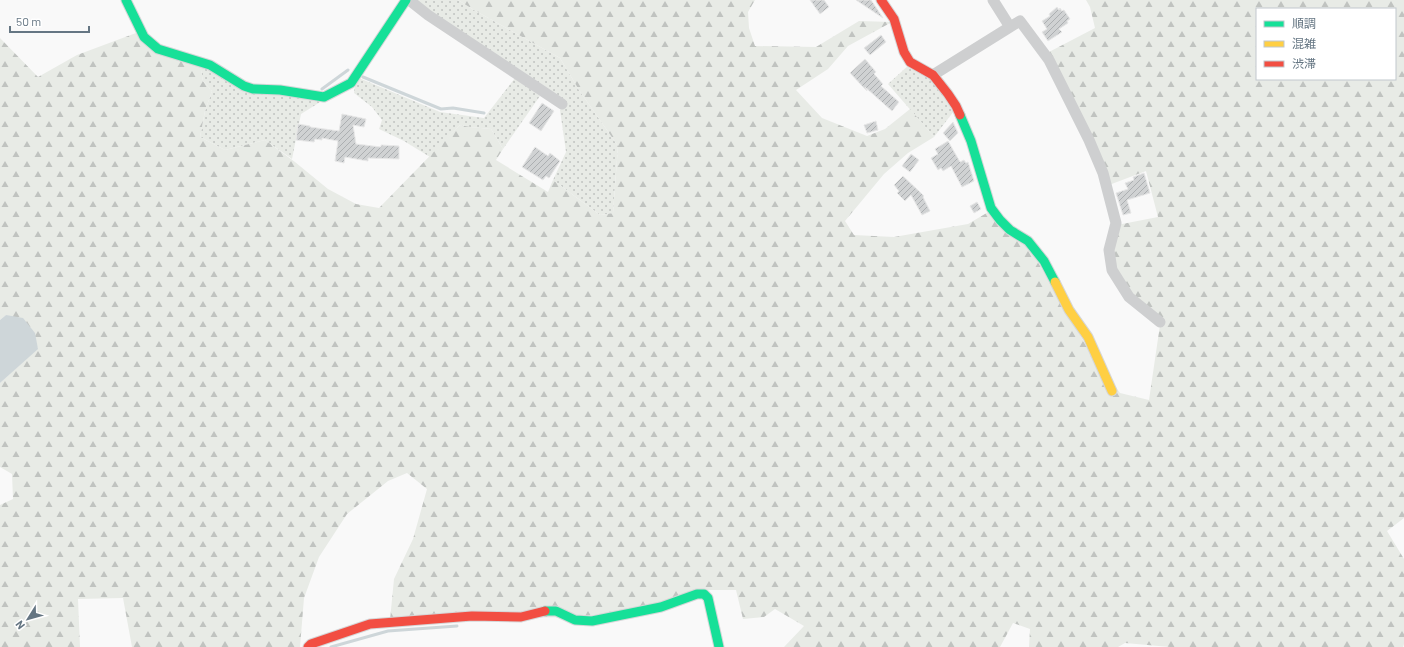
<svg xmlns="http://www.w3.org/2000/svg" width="1404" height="647" viewBox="0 0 1404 647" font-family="Barlow,'Noto Sans JP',sans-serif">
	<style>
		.grass { fill: url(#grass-dots) }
		.forest { fill: url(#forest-firs); fill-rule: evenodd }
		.water { fill: #ced6d9 }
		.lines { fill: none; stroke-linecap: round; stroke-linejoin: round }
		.stream { stroke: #ced6d9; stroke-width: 3 }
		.building { fill: url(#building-hatch); stroke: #e8e8e8 }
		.fast-casing { stroke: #d5d6d7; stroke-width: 11 }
		.slow-casing { stroke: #d5d6d7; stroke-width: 11 }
		.jam-casing { stroke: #d5d6d7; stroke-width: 11 }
		.street { stroke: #cecfd0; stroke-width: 11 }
		.fast { stroke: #16e098; stroke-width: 9 }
		.slow { stroke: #ffcf43; stroke-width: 9 }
		.jam { stroke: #f24e42; stroke-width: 9 }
	</style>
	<defs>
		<pattern id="grass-dots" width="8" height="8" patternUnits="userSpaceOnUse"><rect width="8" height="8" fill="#e8ebe6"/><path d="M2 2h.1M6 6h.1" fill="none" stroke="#c0c3c0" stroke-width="1.8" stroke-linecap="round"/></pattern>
		<pattern id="forest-firs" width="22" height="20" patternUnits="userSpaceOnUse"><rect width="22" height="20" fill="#e8ebe6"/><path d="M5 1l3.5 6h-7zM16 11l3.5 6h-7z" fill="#c0c3c0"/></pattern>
		<pattern id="building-hatch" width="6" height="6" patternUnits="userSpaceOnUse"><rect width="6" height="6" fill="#d0d2d3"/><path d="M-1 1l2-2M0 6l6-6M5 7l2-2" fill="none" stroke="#acafb1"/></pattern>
	</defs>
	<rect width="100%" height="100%" fill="#f9f9f9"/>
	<!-- grass -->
	<path class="grass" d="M415,0h43l16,10 86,48 19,32 39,56 -5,67 -13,2 -47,-35 13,-28 -6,-42 4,-6z
		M910,64l19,12 25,35 -20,26 -46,-53z
		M200,65l37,21 88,13 -24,15 -9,45 -27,-19 -40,10 -25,-13 5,-26 7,-20 -9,-10z
		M359,78l81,34 44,6 31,-40 25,18 -37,53 -12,-20 -21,-2 -10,-2 -30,32 -26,-16 -25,-12 3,-9 -10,-13 -18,-14 1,-8z"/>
	<!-- forest -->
	<path class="forest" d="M458,0h297l-7,12 1,16 6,18 61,1 43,-26 33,1 -44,24 -20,23 -32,21 26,28 45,18 18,-7 25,-20 24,28 -26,16 -24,21 -39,47 9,14 40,2 74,-13 22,-13 42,41 52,90 36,51 29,7 11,-75c-16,-17 -51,-50 -48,-76 0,-8 4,-16 5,-24l41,-8 -12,-46 -37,14 -60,-133 46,-24 -5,-21 -4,-7h318v518l-17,13 17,28v85l-1,3h-233l-45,-4 -7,4h-89l1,-18 -17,-6 -13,24h-216l20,-21 -29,-17 -11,8 -21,2 -7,-29h-28l-51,17 -80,10 -187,3 4,-41 19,-40 14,-50 -20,-16 -19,8 -41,33 -28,43 -15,41 -4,49h-168l-9,-49 -45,1 2,48h-80v-142l13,-6 -1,-25 -12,-7v-84l38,-35 -32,-33 -6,5v-282l38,39 39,-22 59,-22 64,31 3,17 9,10 -7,20 -5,26 25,13 40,-10 30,22 33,27 28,15 23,4 81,-83 10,2 21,2 12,20 -7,11 52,32 5,-12 47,35 13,-2 5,-67 -39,-56 -19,-32 -86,-48zM1257,9h138v70h-138z"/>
	<!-- water -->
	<path class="water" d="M6,315l17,3 12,15 3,16 -38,34v-63z"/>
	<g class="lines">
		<!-- stream -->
		<path class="stream" d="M363,77l78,32 12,-1 31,5
			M322,89l26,-19
			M331,647l57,-16 69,-5"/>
	</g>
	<!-- building -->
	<path class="building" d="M810,0h14l5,7 -9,7z
		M856,0h15l12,18z
		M1057,7l2,3 1,-2 2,3 2,-1 6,9 -3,2 1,2 -9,6 3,3 -14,9 -6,-9 5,-3 -5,-8 8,-5 -1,-2z
		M881,35l5,7 -16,13 -6,-7z
		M865,59l11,13 -2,2 9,10 -2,2 18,16 -7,9 -27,-24 2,4 -17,-18z
		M542,103l12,8 -13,20 -12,-8z
		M342,114l24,5 -2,8 -11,-2 3,19 25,3v-2l18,1v13l-31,-1v3l-23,-4 -1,6 -9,-2 3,-20 -16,-3v2l-7,-1 -1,3 -18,-2 2,-16 12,2v1l29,4z
		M876,121l2,9 -11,3 -3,-8z
		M953,122l5,11 -8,8 -7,-8z
		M948,141l12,21 4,-2 2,3 2,-1 6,19 -12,6 -11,-21 -8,5 -2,-3 -3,2 -7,-12 7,-4 -3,-5z
		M535,147l13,9 2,-3 10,8 -11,17 -3,-2 -3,4 -21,-13z
		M911,154l8,6 -9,12 -8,-6z
		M1144,173l6,20 -23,7 4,13 -8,2 -7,-22 12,-4 -3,-6 9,-3 -1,-3z
		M903,176l21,20 -1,1 7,14 -8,4 -11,-20 -6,6 -8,-8 2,-2 -5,-6z
		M977,202l4,7 -7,4 -4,-7z"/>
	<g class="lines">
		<defs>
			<path id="fast" d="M126,0l18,37 14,12 52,16 34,21 9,3 27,1 44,7 27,-14 55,-83
				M960,115l11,26 20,67 9,12 10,10 18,11 16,20 11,21
				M545,611h11l19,9 17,1 69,-14 36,-13h7l4,4 11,49"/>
			<path id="slow" d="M1055,282l14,28 19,27 24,54"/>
			<path id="jam" d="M881,0l13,19 10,33 6,10 23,13 15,19 8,12 4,9
				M308,647l3,-3 59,-20 102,-8 49,1 24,-6"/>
		</defs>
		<!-- fast casing -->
		<use href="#fast" class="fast-casing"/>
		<!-- slow casing -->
		<use href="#slow" class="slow-casing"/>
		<!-- jam casing -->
		<use href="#jam" class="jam-casing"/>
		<!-- street -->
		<path class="street" d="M409,0l19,15 134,89
			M1010,27l10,-6 29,39 40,80 14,33 13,50 -7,27 3,20 17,27 31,25
			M933,75l77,-48 -17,-27"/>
		<!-- fast -->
		<use href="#fast" class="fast"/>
		<!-- slow -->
		<use href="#slow" class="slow"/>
		<!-- jam -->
		<use href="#jam" class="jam"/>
	</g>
	<!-- legend -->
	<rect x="1256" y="8" width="140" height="72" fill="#ffffff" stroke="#c1c8cd"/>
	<rect x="1264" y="21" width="20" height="6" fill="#16e098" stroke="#c1c8cd"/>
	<text x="1292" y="28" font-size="12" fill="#657683">順調</text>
	<rect x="1264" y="41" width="20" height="6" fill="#ffcf43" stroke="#c1c8cd"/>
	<text x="1292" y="48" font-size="12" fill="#657683">混雑</text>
	<rect x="1264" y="61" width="20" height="6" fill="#f24e42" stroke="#c1c8cd"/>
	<text x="1292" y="68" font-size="12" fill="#657683">渋滞</text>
	<!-- north arrow -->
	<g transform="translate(28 619) rotate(233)" stroke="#ffffff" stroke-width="3" paint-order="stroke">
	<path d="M0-3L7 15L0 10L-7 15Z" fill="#657683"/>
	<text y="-6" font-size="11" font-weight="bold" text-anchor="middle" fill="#657683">N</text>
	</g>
	<!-- scale -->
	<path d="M10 26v6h79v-6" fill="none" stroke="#657683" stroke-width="2"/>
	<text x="16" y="26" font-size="12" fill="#657683" stroke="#ffffff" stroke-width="3" paint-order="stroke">50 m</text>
</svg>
